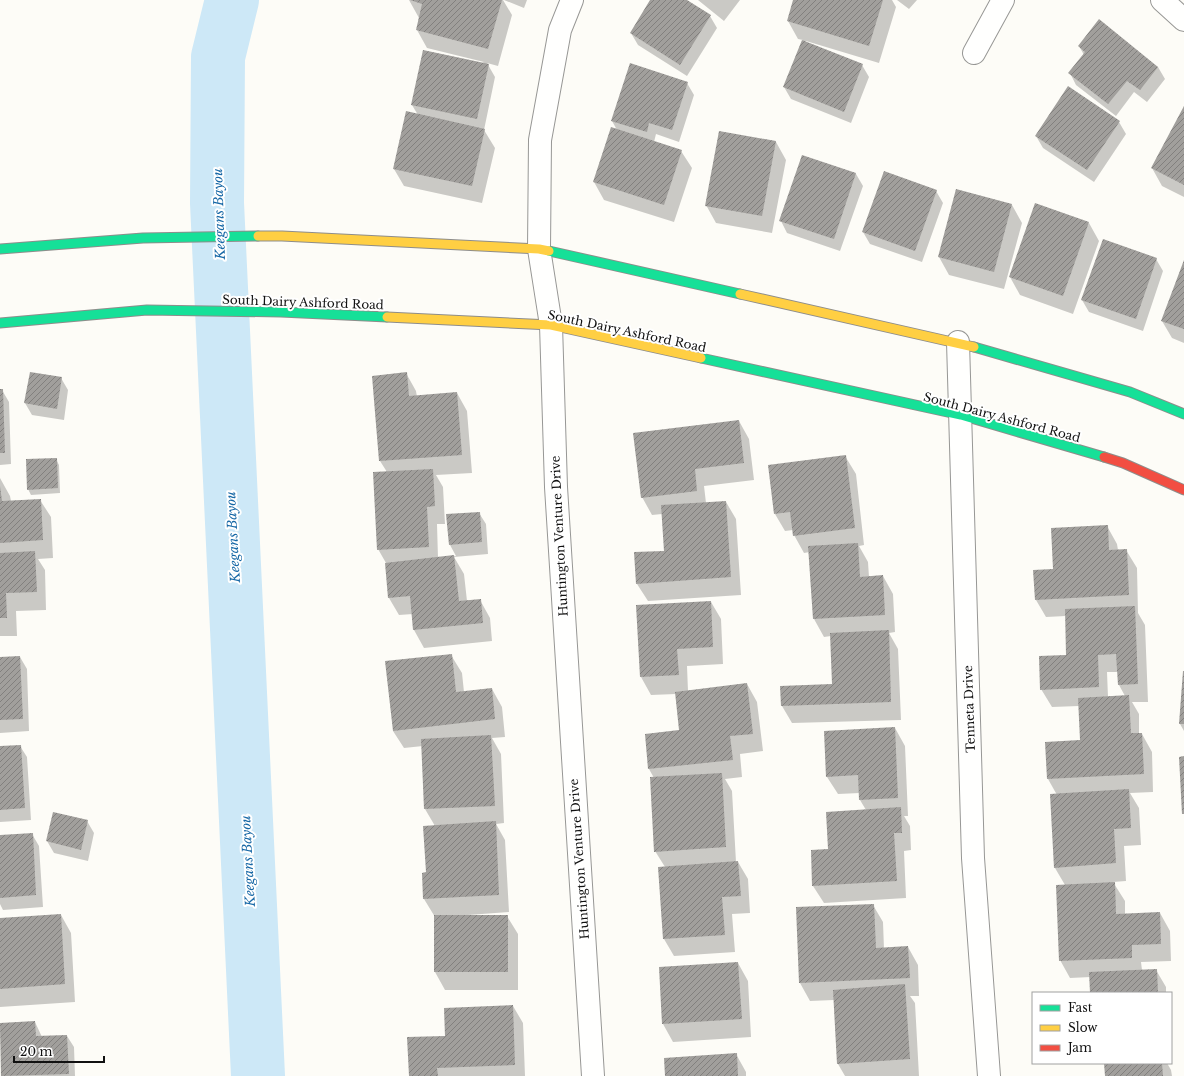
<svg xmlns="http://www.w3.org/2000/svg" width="1184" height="1076" viewBox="0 0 1184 1076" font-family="'Libre Baskerville',serif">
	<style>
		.shadow { fill: #0003; fill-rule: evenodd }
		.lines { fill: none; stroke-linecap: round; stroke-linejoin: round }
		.river { stroke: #cde8f7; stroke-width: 54 }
		.building { fill: url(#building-hatch) }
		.street-casing { stroke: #979795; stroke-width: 24 }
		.fast-casing { stroke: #8e8d8b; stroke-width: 11 }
		.slow-casing { stroke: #8e8d8b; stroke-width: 11 }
		.jam-casing { stroke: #8e8d8b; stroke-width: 11 }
		.street { stroke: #fffffe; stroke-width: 22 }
		.fast { stroke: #16e098; stroke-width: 9 }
		.slow { stroke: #ffcf43; stroke-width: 9 }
		.jam { stroke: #f24e42; stroke-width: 9 }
		.labels { text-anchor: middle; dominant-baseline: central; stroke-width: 4; stroke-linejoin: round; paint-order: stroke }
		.street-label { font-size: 12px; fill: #111; stroke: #fff }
		.water-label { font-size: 13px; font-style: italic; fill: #1768a6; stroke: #fff }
	</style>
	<defs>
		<pattern id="building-hatch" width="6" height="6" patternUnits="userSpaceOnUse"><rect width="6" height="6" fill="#a19f9c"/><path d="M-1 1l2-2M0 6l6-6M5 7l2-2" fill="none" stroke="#82807e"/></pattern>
	</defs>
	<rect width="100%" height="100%" fill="#fdfcf7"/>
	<!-- shadow -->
	<path class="shadow" d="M409,0h94l9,15 -14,51 -11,-3 8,14 -11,53 11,18 -13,55 -78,-17 -10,-17 24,-54 -6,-10 72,-43 -57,-14 -10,-18 2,-12z
		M504,0h23l-3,8z
		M652,0h34l24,16 7,12 -30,48 -49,-31 -7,-12z
		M698,0h42l-16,21z
		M794,0h98l4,7 -17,56 -73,-22 -1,2 57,22 7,12 -18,46 -60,-24 -7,-12 19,-47 -5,-1 -10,-18z
		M897,0h20l-8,9z
		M1079,46l79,21 7,12 -18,23 -13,-10 -18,24 -40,-31 -6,-12 14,-18z
		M687,83l7,12 -15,47 -23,-8 -2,8 27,9 11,17 -18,54 -70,-22 -10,-18 23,-52 -5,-9z
		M1184,108v89l-22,-11 -10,-18z
		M1119,122l7,12 -32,48 -51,-34 -7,-12z
		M776,142l10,18 -14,73 -56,-10 -10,-18z
		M802,156l54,18 7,12 -23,65 -53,-18 -6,-12z
		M957,190l55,15 10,18 -18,66 -55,-14 -10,-18z
		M936,191l7,12 -21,59 -52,-18 -7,-12z
		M1089,223l10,18 -26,73 -53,-19 -10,-18z
		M1156,259l7,12 -20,60 -54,-19 -7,-12z
		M1184,262v81l-12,-5 -10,-17z
		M406,373l10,18 1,6 40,-4 10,18 5,62 -36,2 7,12 2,37h-8l1,34 18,-2 -6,-11 -2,-30 31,-2 7,11 2,30 -34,3 10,17 3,27 13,-1 10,18 2,23 -68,7 -10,-18 -1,-16 -14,1 -10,-17 -3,-35 -8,-14 9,-77 -7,-11z
		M61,378l7,12 -4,30 -32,-5 -7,-12z
		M0,390h2l7,12 2,62 -11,1z
		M739,421l10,18 5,41 -50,6 2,17 20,-1 10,17 5,76 -93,6 -11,-17 28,-33 -3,-37 -10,1 -10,-18z
		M845,456l11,18 8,71 -5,1 9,16 1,15 14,-1 10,18 2,38 -6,1 9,16 3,71 -109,3 -10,-17 51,-21 -2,-49 -7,1 -10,-18 -4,-67 -6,1 -10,-18 -1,-5 -8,1 -10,-17z
		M56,459l3,6 1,28 -29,2 -3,-6z
		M0,478l10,18 1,5 29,-1 11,17 2,41 -15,1 7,11 1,40 -30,1 1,25h-17z
		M1107,526l10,18 1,6h8l11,18 1,45 7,12 3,77h-16l7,12v20h3l10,18 1,40 -23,1 9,15 2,37 -17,1 2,35 -13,1 12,19v14l35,-2 10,18 1,30 -30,1 1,8h14l10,17v6h-75v-16l-21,1 -10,-18 5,-75 -10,-17 2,-73 -9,-16 33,-38 -2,-35 -27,1 -11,-18 26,-33 -1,-40 -20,1 -10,-17 18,-30zM1107,672h11l1,13 6,11 -17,1z
		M711,602l10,17 2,45 -36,2 1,25 59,-7 10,18 6,49 -23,3 2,23 -17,2 7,12 4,71h2l10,17 2,34 -18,1 3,38 -61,4 -10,-17 1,-72 -10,-16 -1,-73 -5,-9 -3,-34 34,-4 -4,-37 -25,1 -10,-18 -4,-71z
		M451,655l11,18 2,19 28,-3 10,18 3,30 -13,1 9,16 3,69 -8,1 9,16 4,72 -41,3v1h39l11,18v56h-73l-10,-18v-55l-11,-18 -1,-25 4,-1 8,-47 -10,-17 -2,-63 -19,2 -11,-17z
		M20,657l7,12 2,62 -29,2v-75z
		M1184,670v61l-4,-7z
		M895,728l10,18 3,70h-4l6,10 1,24 -7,1 2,47 -82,5 -11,-17 16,-36 37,-40 -6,-10v-7l-22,1 -11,-17z
		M20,746l7,11 4,63 -31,2v-75z
		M87,821l7,12 -6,28 -34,-8 -7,-12z
		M32,834l7,12 4,61 -40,3 -3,-6v-68z
		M873,905l10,17 1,27 24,-2 10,18 1,31h-9l5,7 4,73h-74l-7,-12 -4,-64 -24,1 -10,-18 -3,-75z
		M61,915l10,18 4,69 -75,5v-88z
		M738,963l10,18 3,56 -78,5 -10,-18 -3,-56z
		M513,1006l10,17 2,53h-115z
		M35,1022l7,15 25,-1 7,11 1,29h-73l-2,-52z
		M736,1054l10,18v4h-80z
		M1105,1063h62l4,7 1,6h-66z"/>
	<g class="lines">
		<!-- river -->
		<path class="river" d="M232,0l-14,57 -1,146 41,873"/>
	</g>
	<!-- building -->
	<path class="building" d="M410,0h92l-14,49 -72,-19 6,-26z
		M650,0h37l24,15 -31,50 -50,-32z
		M793,0h90l-14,46 -82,-25z
		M1099,19l59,48 -18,23 -13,-9 -19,23 -40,-31 17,-21 -7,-6z
		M802,40l61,24 -19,48 -61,-25z
		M423,50l66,14 -12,55 -66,-14z
		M630,63l58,19 -16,48 -23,-7 -2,9 -36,-11z
		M1068,86l52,35 -33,49 -52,-34z
		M1184,106v79l-33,-17z
		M406,111l79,18 -13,57 -79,-17z
		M611,127l71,23 -18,55 -71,-23z
		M719,131l57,10 -14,75 -57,-10z
		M802,155l54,18 -22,66 -55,-18z
		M884,171l53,19 -22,61 -53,-19z
		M956,189l56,15 -18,68 -56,-15z
		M1035,203l54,19 -26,74 -54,-19z
		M1103,239l54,19 -21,61 -55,-19z
		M1184,260v69l-23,-8z
		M30,372l32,5 -5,32 -33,-6z
		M407,372l2,24 48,-4 5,63 -83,6 -7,-85z
		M0,389h3l2,64h-5z
		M739,420l5,43 -49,6 2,22 -56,7 -8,-65z
		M846,455l9,73 -62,8 -3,-24 -16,2 -6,-49z
		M57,458l1,30 -31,2 -1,-31z
		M433,469l2,37 -8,1 2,40 -52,3 -4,-78z
		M0,486l2,15 39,-2 2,41 -43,3z
		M726,501l5,76 -95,7 -2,-32 30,-1 -3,-46z
		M480,512l2,30 -33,3 -3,-31z
		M1108,525l1,25 18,-1 2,46 -94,5 -2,-30 20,-1 -2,-41z
		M858,543l2,34 23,-2 2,40 -72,4 -5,-73z
		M35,551l2,41 -31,1 1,25h-7v-65z
		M454,555l5,46 22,-2 2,24 -70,7 -3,-34 -22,2 -3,-35z
		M711,601l2,46 -36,2 2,26 -39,2 -4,-72z
		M1135,606l3,78 -20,1 -2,-31 -18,1 1,32 -59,3 -1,-34 27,-1 -1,-46z
		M889,630l2,72 -110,4 -1,-20 52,-2 -2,-51z
		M452,654l4,38 36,-4 3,31 -102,12 -8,-70z
		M20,656l3,63 -23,1v-63z
		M1183,671h1v53h-5z
		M747,683l6,51 -23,2 3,24 -85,9 -3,-35 34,-4 -4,-38z
		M1129,695l2,38h11l2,41 -97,5 -2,-37 35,-2 -2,-42z
		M895,727l3,71 -39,2 -1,-25 -32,2 -2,-46z
		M491,735l4,71 -71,3 -3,-70z
		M21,745l4,63 -25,2v-64z
		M1184,756v58h-2l-3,-57z
		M722,773l4,74 -72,5 -4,-75z
		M1129,789l2,39 -17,1 2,34 -62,5 -4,-74z
		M901,807l1,26h-8l3,48 -85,5 -1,-36 17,-1 -2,-37z
		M53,812l35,8 -7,30 -35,-9z
		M496,821l3,74 -76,4 -1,-26 4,-1 -3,-46z
		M33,833l3,62 -36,3v-63z
		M738,861l3,35 -19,1 3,38 -62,4 -5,-72z
		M1115,882l1,32 44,-2 1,32 -29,1v13l-73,3 -3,-76z
		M874,904l2,44 32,-2 2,32 -111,5 -3,-76z
		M61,914l4,70 -65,5v-71z
		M434,915h74v57h-74z
		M738,962l4,57 -80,5 -3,-57z
		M1157,969l1,24h-68l-1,-21z
		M905,984l5,75 -73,5 -4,-74z
		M513,1005l2,60 -78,3 1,8h-29l-2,-39 38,-1 -1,-28z
		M35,1021l1,15 31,-1 2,39 -68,2 -1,-53z
		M737,1053l1,23h-73l-1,-18z
		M1104,1063h58l1,13h-58z"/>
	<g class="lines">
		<defs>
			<path id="street" d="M572,0l-12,30 -20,110 -1,109 12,76 5,162 37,589
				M1162,0l22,20
				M974,53l29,-53
				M958,342l15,516 16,218"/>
			<path id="fast" d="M0,249l143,-11 115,-2
				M549,251l191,43
				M0,323l147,-13 134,2 106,5
				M974,347l156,45 54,22
				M701,358l260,57 143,42"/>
			<path id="slow" d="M258,236h24l257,13 10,2
				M740,294l234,53
				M387,317l164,8 150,33"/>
			<path id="jam" d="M1104,457l19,6 61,27"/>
		</defs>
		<!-- street casing -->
		<use href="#street" class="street-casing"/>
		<!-- fast casing -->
		<use href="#fast" class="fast-casing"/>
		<!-- slow casing -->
		<use href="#slow" class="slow-casing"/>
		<!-- jam casing -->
		<use href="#jam" class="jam-casing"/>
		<!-- street -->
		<use href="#street" class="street"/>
		<!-- fast -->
		<use href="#fast" class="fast"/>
		<!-- slow -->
		<use href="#slow" class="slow"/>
		<!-- jam -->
		<use href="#jam" class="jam"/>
	</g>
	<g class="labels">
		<!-- street labels -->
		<g class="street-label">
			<text transform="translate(303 302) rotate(2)">South Dairy Ashford Road</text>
			<text transform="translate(627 331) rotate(12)">South Dairy Ashford Road</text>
			<text transform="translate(1002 417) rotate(15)">South Dairy Ashford Road</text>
			<text transform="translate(559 536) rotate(-93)">Huntington Venture Drive</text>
			<text transform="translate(969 709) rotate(-92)">Tenneta Drive</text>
			<text transform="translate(579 859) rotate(-94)">Huntington Venture Drive</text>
		</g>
		<!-- water labels -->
		<g class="water-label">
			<text transform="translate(219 214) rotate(-92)">Keegans Bayou</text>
			<text transform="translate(233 537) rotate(-93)">Keegans Bayou</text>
			<text transform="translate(248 861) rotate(-93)">Keegans Bayou</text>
		</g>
	</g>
	<!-- legend -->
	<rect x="1032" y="992" width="140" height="72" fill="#ffffff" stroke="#a0a0a0"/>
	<rect x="1040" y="1005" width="20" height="6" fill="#16e098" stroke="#a0a0a0"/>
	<text x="1068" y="1012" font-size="12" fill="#111111">Fast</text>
	<rect x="1040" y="1025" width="20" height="6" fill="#ffcf43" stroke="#a0a0a0"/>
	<text x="1068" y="1032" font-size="12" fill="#111111">Slow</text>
	<rect x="1040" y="1045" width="20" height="6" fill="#f24e42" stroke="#a0a0a0"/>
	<text x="1068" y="1052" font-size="12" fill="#111111">Jam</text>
	<!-- scale -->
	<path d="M14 1056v6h90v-6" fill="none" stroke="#111111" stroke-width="2"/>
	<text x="20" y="1056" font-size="12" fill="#111111" stroke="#ffffff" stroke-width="3" paint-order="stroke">20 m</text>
</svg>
